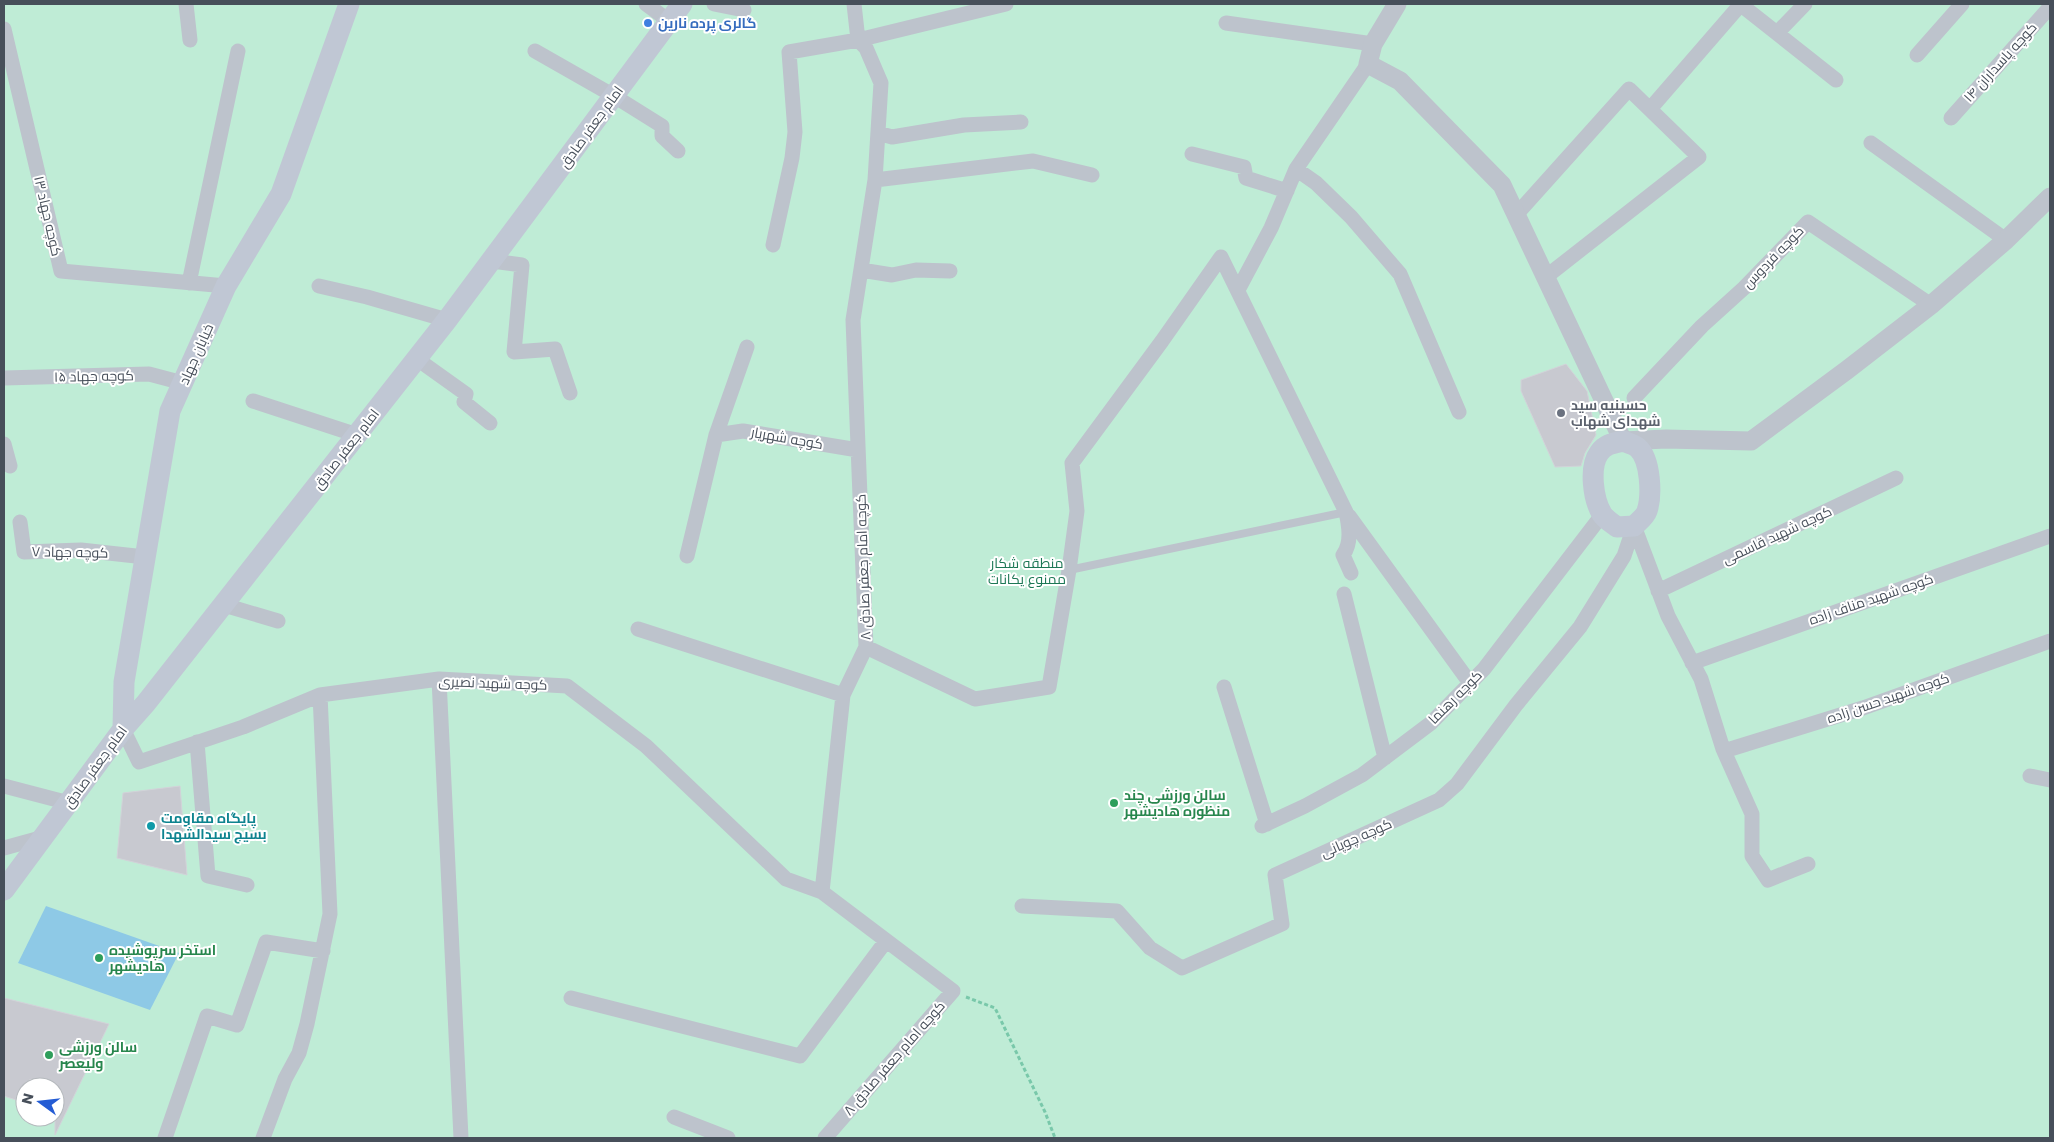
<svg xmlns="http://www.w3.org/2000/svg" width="2054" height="1142" viewBox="0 0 2054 1142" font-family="Poppins,Cairo,sans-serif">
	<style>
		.green { fill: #bfecd6; fill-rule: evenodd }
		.water { fill: #8ec9e6 }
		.building { fill: #c8c9d0; stroke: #d2d3d9 }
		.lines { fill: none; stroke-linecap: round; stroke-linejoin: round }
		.path { stroke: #79c8aa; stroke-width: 3; stroke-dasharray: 4 2.5; stroke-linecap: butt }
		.service { stroke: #bdc3cc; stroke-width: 8 }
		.minor { stroke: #bdc3cc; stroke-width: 15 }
		.tertiary { stroke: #bdc3cc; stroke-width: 19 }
		.secondary { stroke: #c0c7d4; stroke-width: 21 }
		.shop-dot { fill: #3f7fe0; stroke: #fff; stroke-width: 2 }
		.worship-dot { fill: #6b7280; stroke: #fff; stroke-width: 2 }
		.leisure-dot { fill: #2e9e5b; stroke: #fff; stroke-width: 2 }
		.culture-dot { fill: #0f9aa8; stroke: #fff; stroke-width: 2 }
		.labels { text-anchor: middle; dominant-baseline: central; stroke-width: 4; stroke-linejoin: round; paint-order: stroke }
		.shop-label { font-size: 14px; font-weight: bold; fill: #366cbe; stroke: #fff; text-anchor: start }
		.street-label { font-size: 14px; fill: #474f5a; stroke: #fff }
		.worship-label { font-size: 14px; font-weight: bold; fill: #5b616d; stroke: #fff; text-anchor: start }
		.park-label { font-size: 14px; fill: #1c7755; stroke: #fff }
		.leisure-label { font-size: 14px; font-weight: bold; fill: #27864d; stroke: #fff; text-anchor: start }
		.culture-label { font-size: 14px; font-weight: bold; fill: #0d838f; stroke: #fff; text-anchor: start }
	</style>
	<rect width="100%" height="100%" fill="#f0eeee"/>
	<!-- green -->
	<path class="green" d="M4,4h2046v1134h-2046zM25,1087h30v30h-30z"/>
	<!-- water -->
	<path class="water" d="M46,906l133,47 -29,57 -132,-47z"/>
	<!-- building -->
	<path class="building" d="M1566,364l21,27 9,44 -11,18 -4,13 -26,1 -34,-76v-11z
		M180,786l7,89 -70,-17 6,-65z
		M4,998l105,26 -54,111v-48h-30v16l-21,-7z"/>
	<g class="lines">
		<!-- path -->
		<path class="path" d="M966,997l29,11 50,104 10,26"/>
		<!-- service -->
		<path class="service" d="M1069,570l277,-58"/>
		<!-- minor -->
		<path class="minor" d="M186,4l4,36
			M646,4l23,17
			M714,4l30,6
			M1740,4l96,76
			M1226,23l147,21
			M4,29l57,242 165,15
			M1777,33l28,-29
			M535,51l79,45 48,30v10l16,15
			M1917,55l45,-51
			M1650,109l91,-105
			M1951,118l99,-111
			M878,133l14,4 72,-12 57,-3
			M1871,143l135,97
			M1192,154l52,13 2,11 41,13
			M1296,169l20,14 35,34 49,57 59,138
			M875,180l158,-19 59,14
			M1516,215l113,-126 70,68 -152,119
			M773,245l19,-87 3,-26 -6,-80 69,-12 148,-36
			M492,261l30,4 -8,87 41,-3 15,44
			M861,270l31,5 24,-5 34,1
			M189,283l49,-232
			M319,286l48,11 80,23
			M1238,290l33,-62 25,-59 72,-105
			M417,359l49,35 -2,8 26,21
			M4,378l145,-4 34,9
			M1634,398l68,-72 42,-38 64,-66 123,83
			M253,401l104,34
			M716,435l27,-4 115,19
			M4,444l6,22
			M1349,516l121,167
			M20,522l4,30 57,-2 64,7
			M1634,526l34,90 33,63 22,70 29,65v42l16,24 40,-16
			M687,556l29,-121 31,-88
			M1658,591l238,-113
			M1344,594l41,164
			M224,605l54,16
			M638,629l205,66
			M866,647l109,52 74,-12 20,-117 8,-59 -5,-48 90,-122 59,-84 125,255c3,14 6,31 -3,43l8,18
			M1692,663l358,-127
			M439,679l22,459
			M1224,687l43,137
			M123,729l16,33 104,-35 77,-32 119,-16 128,7 79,60 140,133 36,13
			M197,742l11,134 39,9
			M1724,751l139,-43 187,-67
			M2030,776l20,4
			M4,786l65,17
			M1262,826l43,-20 57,-31 69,-52 53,-54 118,-154
			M4,848l40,-11
			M1022,906l95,5 33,37 32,20 100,-44 -7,-49 164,-75 18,-16 59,-79 64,-78 44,-71 10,-30
			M571,998l229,58 86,-115
			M674,1117l54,21
			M165,1138l42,-122 30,9 29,-83 57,9
			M263,1138l22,-59 14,-26 8,-29 23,-110 -10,-219
			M825,1138l128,-147 -131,-99 21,-197 23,-48 -13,-327 22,-140 6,-97 -15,-35 -8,-8 -4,-36"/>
		<!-- tertiary -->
		<path class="tertiary" d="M1397,4l-24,40 -5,20 32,17 102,104 121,256 43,-2 85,2 96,-71 84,-65 75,-65 44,-43"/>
		<!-- secondary -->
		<path class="secondary" d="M1623,441c5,2 12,4 15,7 13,12 14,48 9,63 -2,6 -9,11 -13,15l-17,1c-5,-4 -12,-8 -15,-13 -9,-15 -13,-47 -3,-61 6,-9 15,-10 24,-12z
			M123,729l1,-47 46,-271 56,-125 55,-92 68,-190
			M4,890l119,-161 23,-26 301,-383 235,-316"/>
	</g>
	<!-- markers -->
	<circle class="shop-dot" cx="648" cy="23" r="5"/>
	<circle class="worship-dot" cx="1561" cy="413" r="5"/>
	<g class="leisure-dot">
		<circle cx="1114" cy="803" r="5"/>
		<circle cx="99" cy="958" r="5"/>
		<circle cx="49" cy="1055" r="5"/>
	</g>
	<circle class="culture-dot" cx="151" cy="826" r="5"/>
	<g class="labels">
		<!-- shop labels -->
		<g class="shop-label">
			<text x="658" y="23">گالری پرده نارین</text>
		</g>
		<!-- street labels -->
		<g class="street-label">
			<text transform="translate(2000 62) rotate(-48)">کوچه پاسداران ۱۴</text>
			<text transform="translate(591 127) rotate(-54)">امام جعفر صادق</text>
			<text transform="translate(48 216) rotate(77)">کوچه جهاد ۱۳</text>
			<text transform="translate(1773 257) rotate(-46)">کوچه فردوس</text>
			<text transform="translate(196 354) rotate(-66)">خیابان جهاد</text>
			<text transform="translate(94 376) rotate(-1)">کوچه جهاد ۱۵</text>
			<text transform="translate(787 438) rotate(10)">کوچه شهریار</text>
			<text transform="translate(346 449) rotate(-52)">امام جعفر صادق</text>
			<text transform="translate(1777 535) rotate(-25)">کوچه شهید قاسمی</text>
			<text transform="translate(70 552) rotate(1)">کوچه جهاد ‍۷</text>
			<text transform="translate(863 567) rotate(-92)">کوچه امام جعفر صادق ۸</text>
			<text transform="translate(1871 599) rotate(-19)">کوچه شهید مناف زاده</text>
			<text transform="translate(493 683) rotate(2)">کوچه شهید نصیری</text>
			<text transform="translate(1455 697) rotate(-45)">کوچه رهنما</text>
			<text transform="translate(1888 698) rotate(-19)">کوچه شهید حسن زاده</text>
			<text transform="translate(95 767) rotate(-54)">امام جعفر صادق</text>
			<text transform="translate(1356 838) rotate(-24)">کوچه چوپانی</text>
			<text transform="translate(894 1058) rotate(-49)">کوچه امام جعفر صادق ۸</text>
		</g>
		<!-- worship labels -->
		<g class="worship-label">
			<text x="1571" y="405">حسینیه سید<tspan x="1571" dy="16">شهدای شهاب</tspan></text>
		</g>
		<!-- park labels -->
		<g class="park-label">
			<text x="1027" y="563">منطقه شکار<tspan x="1027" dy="16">ممنوع یکانات</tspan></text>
		</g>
		<!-- leisure labels -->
		<g class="leisure-label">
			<text x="1124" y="795">سالن ورزشی چند<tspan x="1124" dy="16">منظوره هادیشهر</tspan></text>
			<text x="109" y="950">استخر سرپوشیده<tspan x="109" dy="16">هادیشهر</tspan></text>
			<text x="59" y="1047">سالن ورزشی<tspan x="59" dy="16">ولیعصر</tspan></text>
		</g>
		<!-- culture labels -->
		<g class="culture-label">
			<text x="161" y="818">پایگاه مقاومت<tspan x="161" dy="16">بسیج سیدالشهدا</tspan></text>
		</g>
	</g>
	<!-- border -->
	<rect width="2054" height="1142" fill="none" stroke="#474f5a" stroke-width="10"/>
	<!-- north arrow -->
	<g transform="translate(40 1102) rotate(285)"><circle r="24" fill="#ffffff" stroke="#b5b9bd"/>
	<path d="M0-4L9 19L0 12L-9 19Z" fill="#245cd4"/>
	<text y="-8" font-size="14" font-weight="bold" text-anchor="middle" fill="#474f5a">N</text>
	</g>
</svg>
